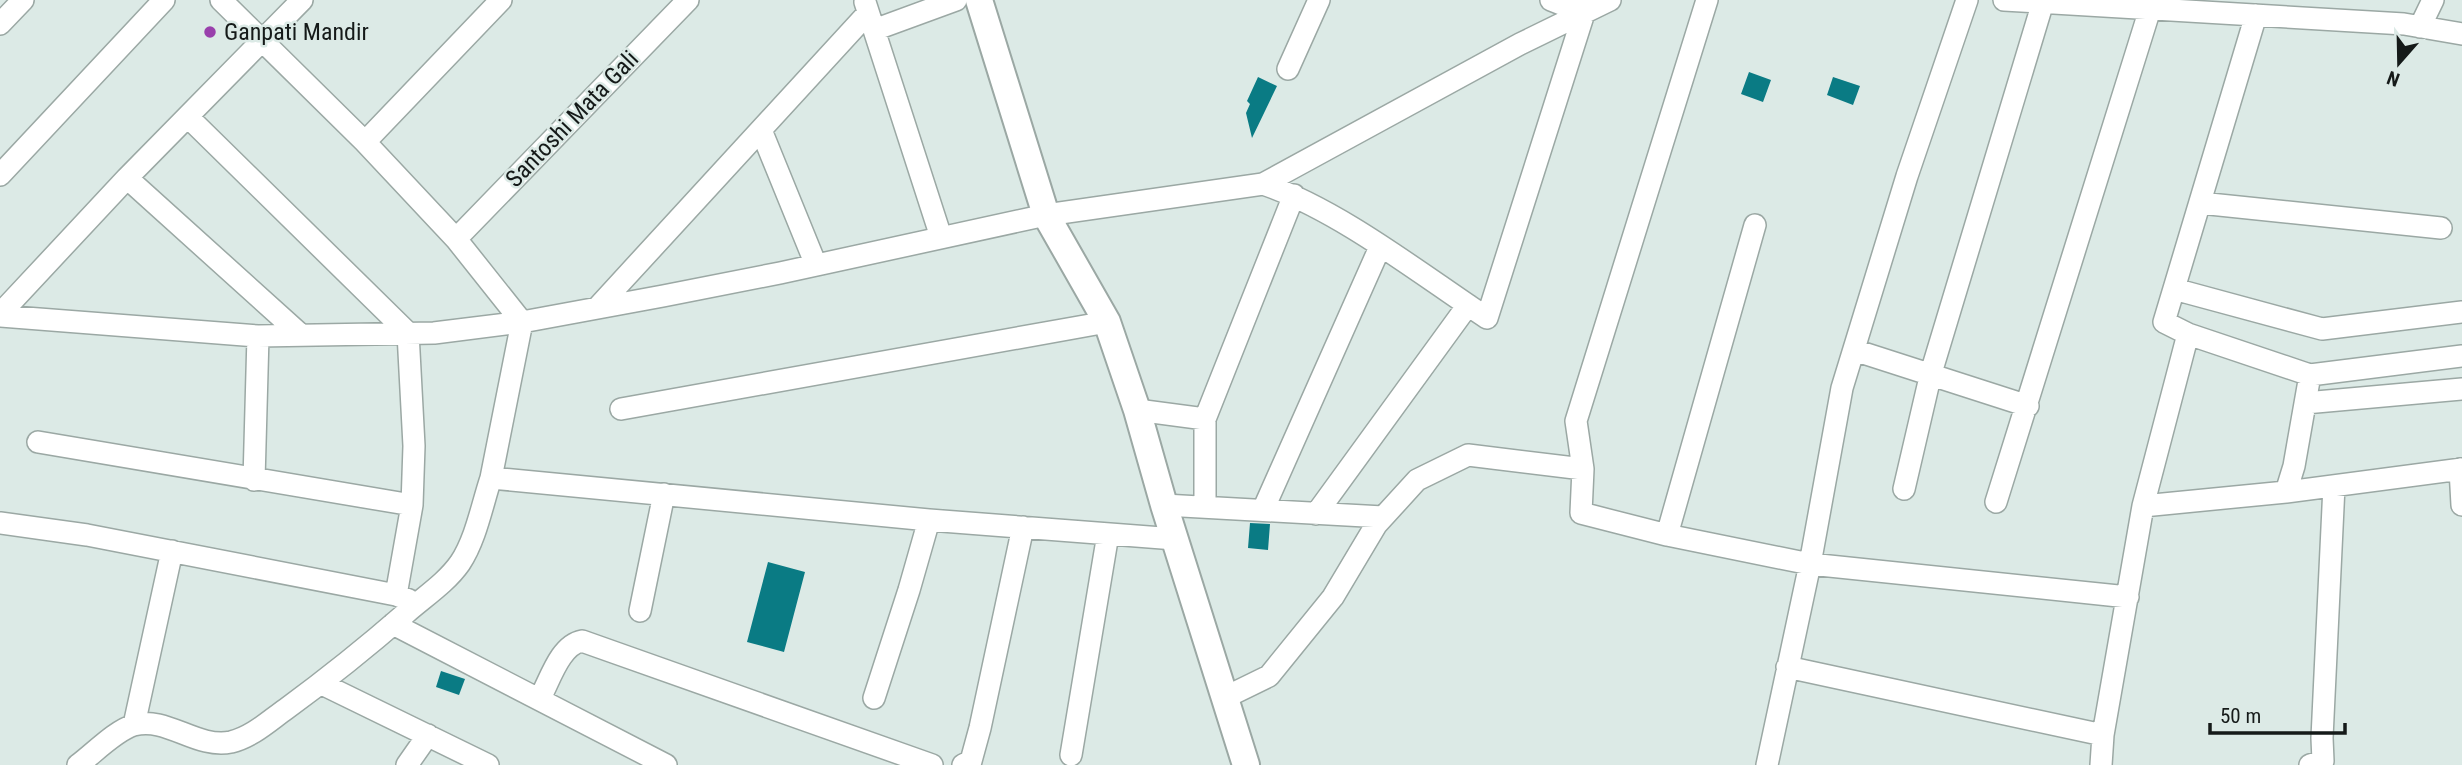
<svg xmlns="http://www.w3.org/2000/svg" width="2462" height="765" viewBox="0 0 2462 765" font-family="'Roboto Condensed',sans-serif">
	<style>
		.building { fill: #0a7b84 }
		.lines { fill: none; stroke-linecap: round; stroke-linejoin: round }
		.minor-casing { stroke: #9ba8a4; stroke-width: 24 }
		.tertiary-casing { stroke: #9ba8a4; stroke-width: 30 }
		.minor { stroke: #fff; stroke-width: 21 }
		.tertiary { stroke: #fff; stroke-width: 26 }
		.poi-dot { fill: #9940ac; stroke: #dceae6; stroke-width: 2.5 }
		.labels { text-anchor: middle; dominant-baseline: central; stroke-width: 5; stroke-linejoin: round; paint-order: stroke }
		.poi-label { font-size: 24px; fill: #151a19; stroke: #dceae6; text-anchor: start }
		.street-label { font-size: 24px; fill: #151a19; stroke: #dceae6 }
	</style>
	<rect width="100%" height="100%" fill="#dceae6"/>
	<!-- building -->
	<path class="building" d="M1749,72l22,8 -8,22 -22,-8z
		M1258,77l19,9 -25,52 -6,-25 4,-9 -3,-3z
		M1833,77l27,9 -7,19 -26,-10z
		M1250,523l20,1 -2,26 -20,-2z
		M768,562l37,10 -21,80 -37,-10z
		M441,671l24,8 -6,16 -23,-8z"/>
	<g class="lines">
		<defs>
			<path id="minor" d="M221,0l144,142 91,97 66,83 -31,156 438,42 246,19
				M1551,0l33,13
				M2004,0l400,24 58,10
				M865,2l76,235
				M0,24l23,-24
				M2420,27l13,-27
				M874,30l82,-30
				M1288,69l31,-69
				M188,117l220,216 6,113 -2,59 -16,90
				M761,130l55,135
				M365,142l136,-142
				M0,175l164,-175
				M127,178l174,157
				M1263,184c76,26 156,89 224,134l97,-305 -3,-7
				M2200,203l241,25
				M1755,225l-88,310 143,29 318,33
				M456,239l232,-239
				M2174,289l148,40 140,-17
				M598,307l270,-294
				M0,314l127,-136 175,-178
				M0,316l258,20 176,-3 88,-11 141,-26 117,-23 266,-58 217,-31 257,-140 90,-44
				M2188,334l-24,-12 92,-307
				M1854,350l174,56
				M2310,375l152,-19
				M2305,403l157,-14
				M621,409l486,-87
				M1137,410l68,9
				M38,442l374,63
				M2460,469l2,36
				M254,480l4,-144
				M1904,489l27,-116 112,-371
				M2286,492l176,-23
				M1996,502l154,-493
				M1164,505l219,12
				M1205,507v-88l89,-224
				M1263,510l117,-263
				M1316,514l152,-209
				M0,523l87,12 309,60 13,5
				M1667,535l-86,-22 2,-44 -7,-48 131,-421
				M640,611l24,-117
				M393,624l273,141
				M1787,667l316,68
				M322,684l166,81
				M540,698c10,-18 20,-53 42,-57l350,124
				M874,698l35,-108 20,-70
				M1224,698l45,-22 64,-79 43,-72 41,-45 51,-25 115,14
				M134,725l38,-174
				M1071,755l37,-221
				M78,765c15,-11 38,-35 56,-40 33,-9 62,24 97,17 21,-5 38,-21 55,-33 41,-30 81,-62 120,-96 18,-16 40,-30 54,-50 16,-24 22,-58 31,-85
				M407,765l21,-30
				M963,765l8,-4 9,-33 43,-201
				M1767,765l43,-201 32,-176 65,-212 60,-176
				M2101,765l2,-30 40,-229 45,-172 122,41 -16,91 -8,26 -143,14
				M2310,765l13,-4 -1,-23 12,-252"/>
			<path id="tertiary" d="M979,0l67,215 61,107 30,88 27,95 82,260"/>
		</defs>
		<!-- minor casing -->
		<use href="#minor" class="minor-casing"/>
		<!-- tertiary casing -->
		<use href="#tertiary" class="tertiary-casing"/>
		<!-- minor -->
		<use href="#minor" class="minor"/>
		<!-- tertiary -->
		<use href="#tertiary" class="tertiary"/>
	</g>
	<!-- markers -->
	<circle class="poi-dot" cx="210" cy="32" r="7"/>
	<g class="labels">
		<!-- poi labels -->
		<g class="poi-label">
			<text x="224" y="32">Ganpati Mandir</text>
		</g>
		<!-- street labels -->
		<g class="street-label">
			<text transform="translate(572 119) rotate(-46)">Santoshi Mata Gali</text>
		</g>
	</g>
	<!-- north arrow -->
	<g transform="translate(2399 63) rotate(200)" stroke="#dceae6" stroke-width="5" paint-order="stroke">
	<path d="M0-5L12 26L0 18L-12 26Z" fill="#151a19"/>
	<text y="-10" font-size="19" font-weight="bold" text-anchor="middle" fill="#151a19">N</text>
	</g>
	<!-- scale -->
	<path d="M2210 723v10h135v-10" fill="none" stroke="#151a19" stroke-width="3.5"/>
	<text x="2220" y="723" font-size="21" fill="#151a19" stroke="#dceae6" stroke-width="5" paint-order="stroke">50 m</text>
</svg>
